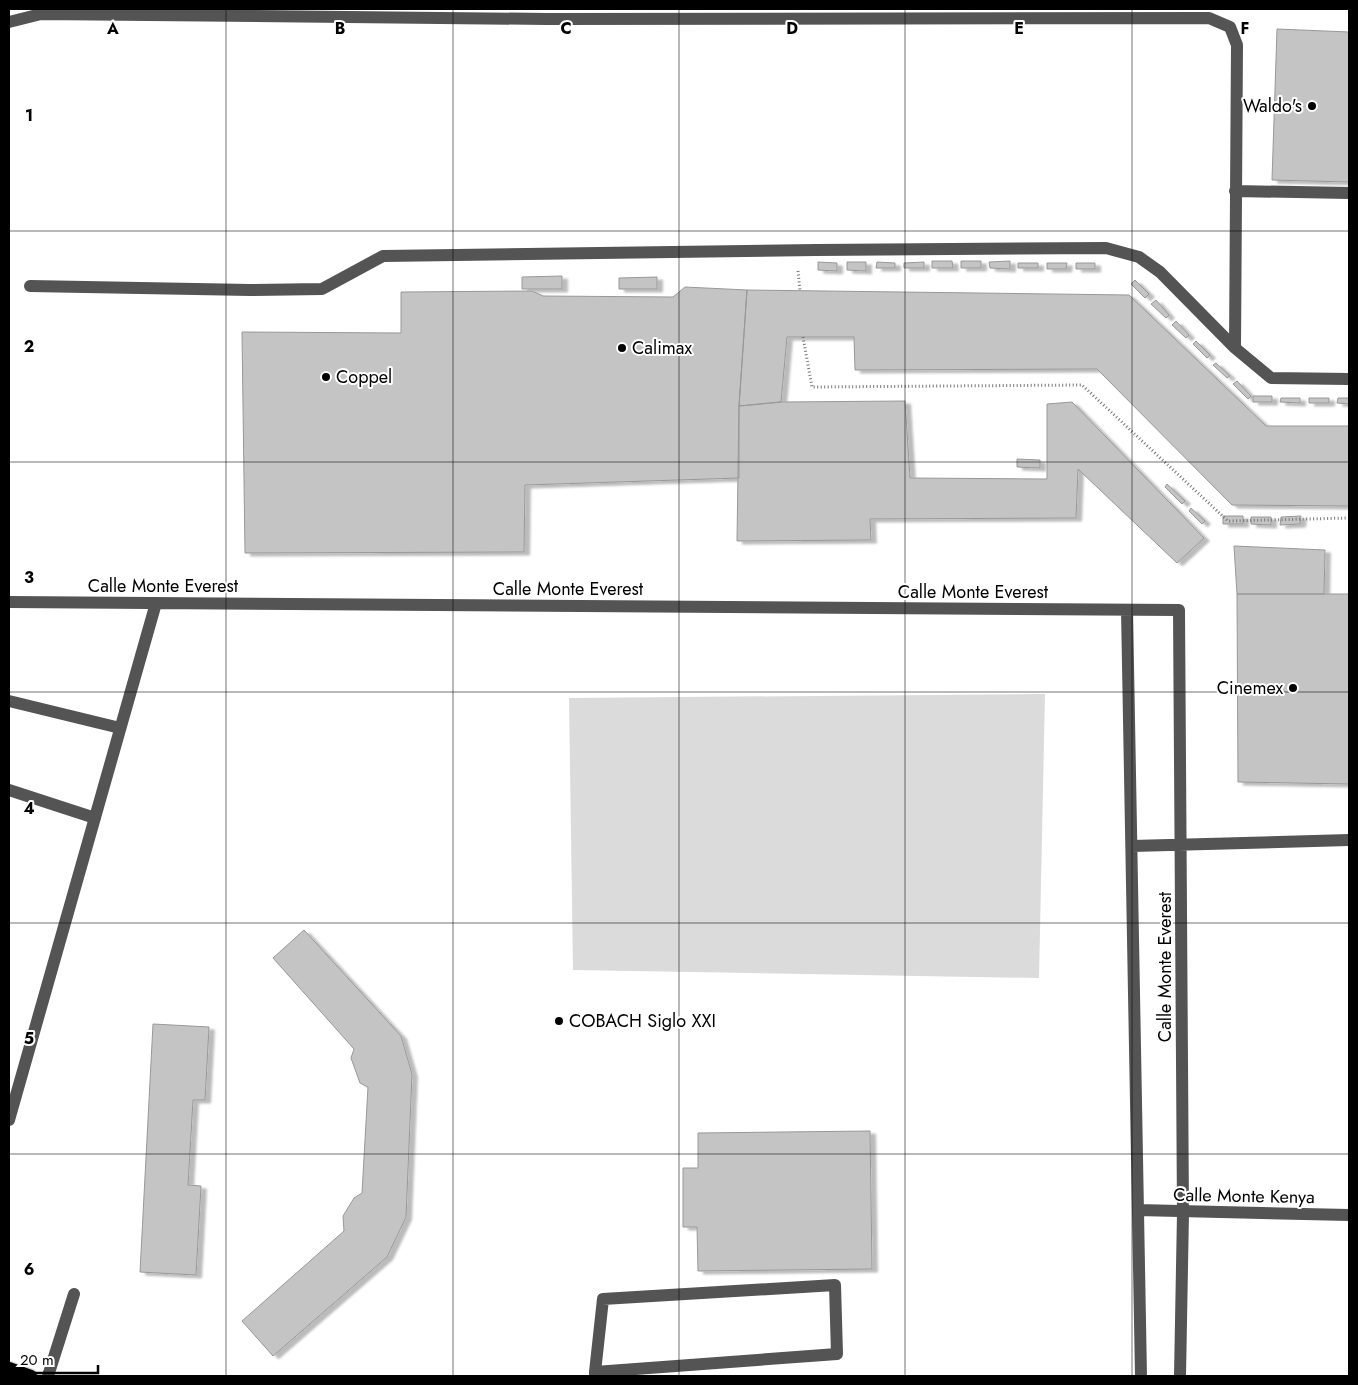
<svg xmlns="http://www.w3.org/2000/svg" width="1358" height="1385" viewBox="0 0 1358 1385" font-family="Jost,sans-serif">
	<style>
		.green { fill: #dbdbdb }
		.building { fill: #c4c4c4; stroke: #989898; filter: url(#shadow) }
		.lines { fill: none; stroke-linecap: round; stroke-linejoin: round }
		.major-casing { stroke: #dbdbdb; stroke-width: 15 }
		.path { stroke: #767676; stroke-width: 3; stroke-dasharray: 1 2.5; stroke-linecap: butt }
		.minor { stroke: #545454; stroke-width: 12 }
		.major { stroke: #000; stroke-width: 12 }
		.grid { fill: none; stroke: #000; stroke-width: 1; stroke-opacity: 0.55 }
		.poi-dot { fill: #000; stroke: #fff; stroke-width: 2 }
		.labels { text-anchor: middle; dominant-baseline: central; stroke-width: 4; stroke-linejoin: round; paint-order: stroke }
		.poi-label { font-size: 18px; fill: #000; stroke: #fff; text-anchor: start }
		.street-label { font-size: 18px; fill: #000; stroke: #fff }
		.grid-label { font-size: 16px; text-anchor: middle; font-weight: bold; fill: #000; stroke: #fff; stroke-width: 4; stroke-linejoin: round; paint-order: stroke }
	</style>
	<defs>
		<filter id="shadow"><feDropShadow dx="5.5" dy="3" stdDeviation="1" flood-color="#0004"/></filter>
	</defs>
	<rect width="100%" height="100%" fill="#fff"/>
	<!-- green -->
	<path class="green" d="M1045,694l-6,284 -466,-8 -4,-272z"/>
	<!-- building -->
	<path class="building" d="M1277,29l72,3v150l-77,-2z
		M932,261h20l1,7h-21z
		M961,261h20v7h-20z
		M1010,261v8l-20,-1 -1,-6z
		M818,262l19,1v8l-19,-1z
		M847,262h19v9l-19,-1z
		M877,262l18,1v5h-19z
		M924,262v6h-20v-5z
		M1018,263h20v5h-20z
		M1047,263h20l-1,6h-19z
		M1076,263h19v6h-19z
		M562,276v13h-40v-12z
		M657,277v12h-38v-11z
		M1135,280l14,14 -4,4 -14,-14z
		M685,287l62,3 -8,116v72l-214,7 -1,67 -279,1 -3,-221 159,1v-41l131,-1 11,5 130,1z
		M747,290l382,5 137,131h83v80l-117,-1 -135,-136 -242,1 -1,-33h-67l-6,65 -42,4z
		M1156,300l13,15 -3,3 -15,-14z
		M1176,321l13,14 -3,3 -14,-13z
		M1196,341l14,14 -3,3 -14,-14z
		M1216,363l14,13 -3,2 -14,-13z
		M1237,381l14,15 -3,3 -15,-15z
		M1253,396h19v6h-19z
		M1281,398h19v5l-20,-1z
		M1309,398h20v5h-20z
		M1338,398h11v6l-12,-1z
		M905,401l5,77 137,1v-75l25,-2 132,136 -27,25 -99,-94 -2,49 -206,1 1,21 -134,1 2,-135 42,-4z
		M1017,459l23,1v8l-23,-1z
		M1167,484l18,17 -3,3 -17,-17z
		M1191,508l14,13 -3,3 -13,-13z
		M1223,516h20v8h-20z
		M1301,516l-1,8 -20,1 1,-8z
		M1251,517h20v8l-20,-1z
		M1234,546l91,4 -1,44h-87z
		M1237,594h112v190l-111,-2z
		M304,930l97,106 11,38 -6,143 -19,40 -114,99 -31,-35 102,-90 -1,-15 11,-18 8,-5 6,-106 -8,-4 -9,-25 3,-9 -81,-91z
		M153,1024l56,3 -4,73h-12l-5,85 13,1 -5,89 -56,-3z
		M870,1131l2,138 -174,2 -1,-44h-14v-59h15v-35z"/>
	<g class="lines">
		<defs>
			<path id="major" d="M9,1368l22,8"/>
		</defs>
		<!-- major casing -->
		<use href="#major" class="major-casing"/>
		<!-- path -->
		<path class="path" d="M798,271l2,20
			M803,337l9,50 270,-2 146,136 121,-3"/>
		<!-- minor -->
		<path class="minor" d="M9,22l32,-8 506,5 662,-1 21,9 7,18 -2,303
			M1235,191l114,2
			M30,286l220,4 72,-1 61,-33 433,-6 290,-2 33,9 21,15 75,76 36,30 78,1
			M9,602l1170,8 4,603 -3,163
			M1127,610l14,766
			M9,701l111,27
			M9,790l86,28
			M1132,846l217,-6
			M9,1120l147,-517
			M1138,1210l211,5
			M48,1376l26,-82
			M595,1376v-4l8,-73 232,-14 2,69 -242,18"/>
		<!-- major -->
		<use href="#major" class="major"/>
	</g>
	<!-- grid -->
	<path class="grid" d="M226,9v1367M453,9v1367M679,9v1367M905,9v1367M1132,9v1367M9,231h1340M9,462h1340M9,692h1340M9,923h1340M9,1154h1340"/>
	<!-- markers -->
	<g class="poi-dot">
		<circle cx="1312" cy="106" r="5"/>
		<circle cx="622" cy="348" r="5"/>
		<circle cx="326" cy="377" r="5"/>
		<circle cx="1293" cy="688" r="5"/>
		<circle cx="559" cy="1021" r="5"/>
	</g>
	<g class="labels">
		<!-- poi labels -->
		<g class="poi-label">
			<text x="1302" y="106" text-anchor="end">Waldo's</text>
			<text x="632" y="348">Calimax</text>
			<text x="336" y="377">Coppel</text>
			<text x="1283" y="688" text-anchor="end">Cinemex</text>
			<text x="569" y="1021">COBACH Siglo XXI</text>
		</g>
		<!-- street labels -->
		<g class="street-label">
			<text x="163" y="586">Calle Monte Everest</text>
			<text x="568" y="589">Calle Monte Everest</text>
			<text x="973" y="592">Calle Monte Everest</text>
			<text transform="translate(1165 967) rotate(-90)">Calle Monte Everest</text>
			<text transform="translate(1244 1196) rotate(1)">Calle Monte Kenya</text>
		</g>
	</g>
	<g class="grid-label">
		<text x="113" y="34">A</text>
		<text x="340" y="34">B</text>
		<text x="566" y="34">C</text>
		<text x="792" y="34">D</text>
		<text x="1019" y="34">E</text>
		<text x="1245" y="34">F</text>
		<text x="29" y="121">1</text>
		<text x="29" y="352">2</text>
		<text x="29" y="583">3</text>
		<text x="29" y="814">4</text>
		<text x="29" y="1044">5</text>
		<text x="29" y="1275">6</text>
	</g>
	<!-- border -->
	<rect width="1358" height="1385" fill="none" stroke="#000000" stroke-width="20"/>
	<!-- scale -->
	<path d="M12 1365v8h86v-8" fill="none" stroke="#000000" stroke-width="2.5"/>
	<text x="20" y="1365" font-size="15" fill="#000000" stroke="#ffffff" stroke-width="4" paint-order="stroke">20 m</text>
</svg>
